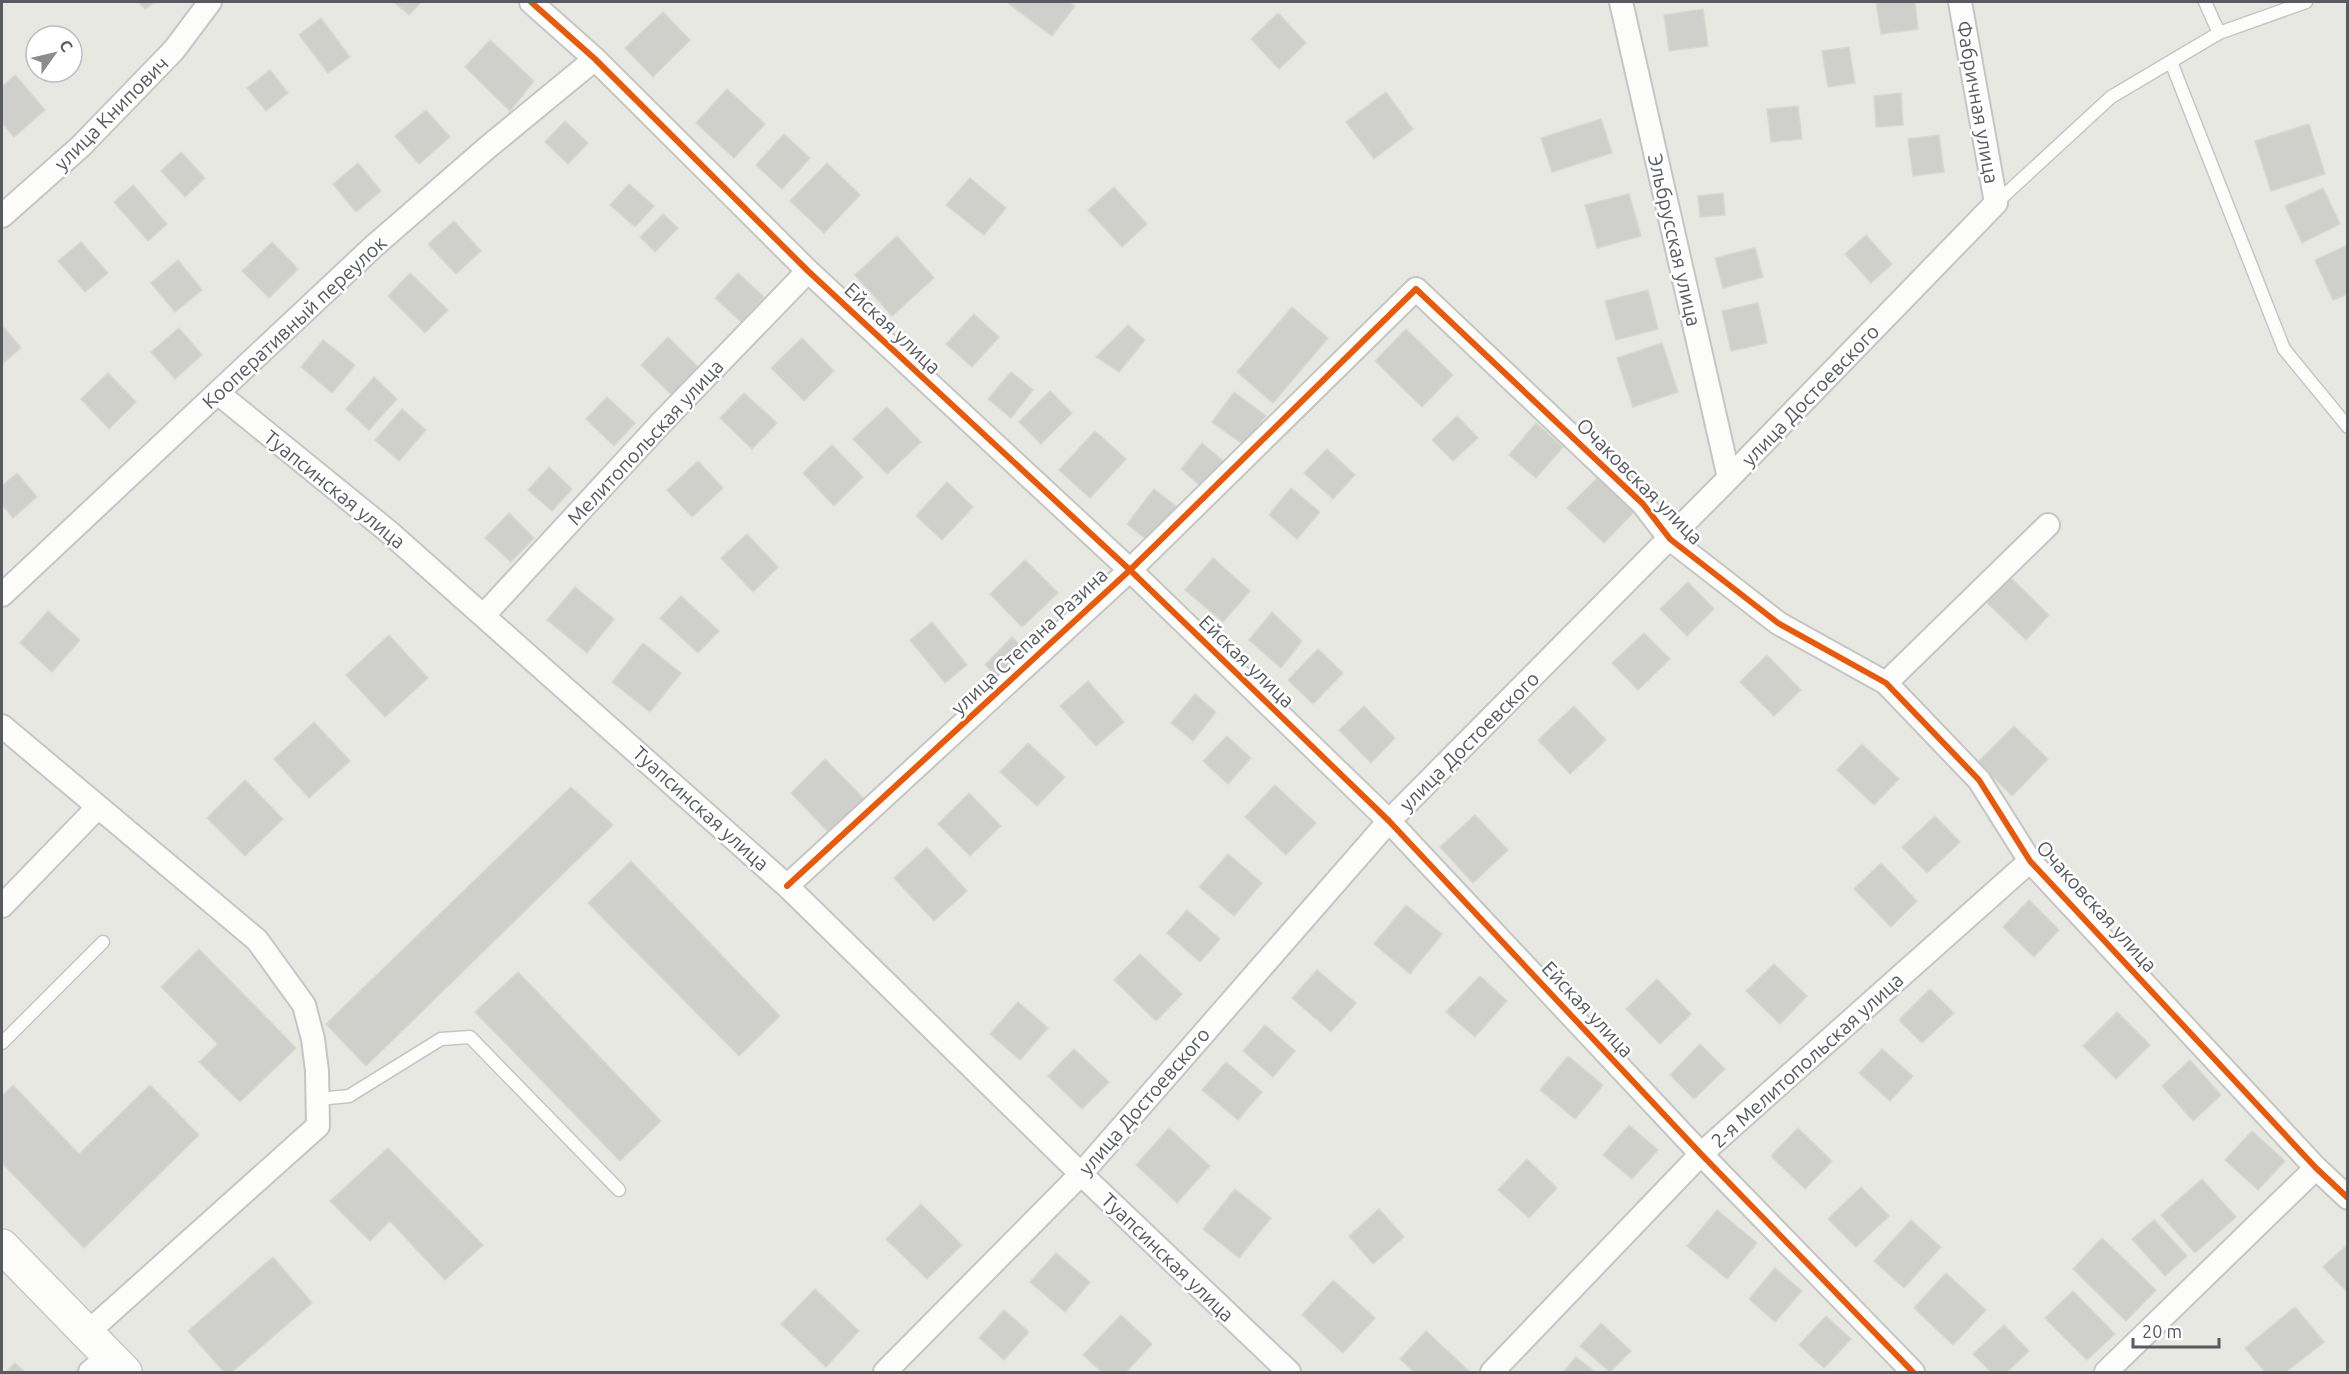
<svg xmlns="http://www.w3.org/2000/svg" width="2349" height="1374" viewBox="0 0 2349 1374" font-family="Ubuntu,sans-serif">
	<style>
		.building { fill: #cfcfcb; stroke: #d8d7d1; stroke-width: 1.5 }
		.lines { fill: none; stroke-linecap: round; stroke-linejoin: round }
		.service-casing { stroke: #c5c5c6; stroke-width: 15 }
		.minor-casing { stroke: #c5c5c6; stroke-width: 26 }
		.secondary-casing { stroke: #c7c7c7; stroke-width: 36 }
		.service { stroke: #fcfcfb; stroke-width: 12 }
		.minor { stroke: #fcfcfb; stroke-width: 22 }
		.secondary { stroke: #fcfcfb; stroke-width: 33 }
		.cycleway-casing { stroke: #fff; stroke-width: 10 }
		.cycleway { stroke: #e8590c; stroke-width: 6 }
		.labels { text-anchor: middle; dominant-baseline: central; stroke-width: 5; stroke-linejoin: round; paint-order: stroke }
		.street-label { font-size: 20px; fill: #575a61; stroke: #fff }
	</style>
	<rect width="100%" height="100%" fill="#e8e8e2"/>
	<!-- building -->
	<path class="building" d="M138,2h17l-10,7z
		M394,2h27l-12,13z
		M1011,2h58l6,4 -23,30 -43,-32z
		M1876,2h39l3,27 -37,5z
		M1703,9l5,37 -39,5 -5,-36z
		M663,12l27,28 -37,37 -28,-29z
		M1278,13l28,30 -27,26 -28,-30z
		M321,18l29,39 -22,16 -29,-38z
		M490,40l44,41 -24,30 -45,-44z
		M1849,47l6,36 -27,4 -6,-36z
		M270,70l18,23 -22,18 -19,-23z
		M15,75l30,35 -31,27 -12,-14v-36z
		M727,89l38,35 -31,34 -38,-35z
		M1386,92l27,37 -39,30 -28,-37z
		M1901,93l2,32 -27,2 -2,-31z
		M1798,106l4,33 -31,3 -4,-33z
		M426,110l24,27 -31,27 -24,-28z
		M1601,119l11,34 -60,19 -11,-34z
		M565,121l23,22 -20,21 -23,-22z
		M2309,124l16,50 -54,17 -16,-50z
		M784,134l26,24 -28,31 -26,-24z
		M1939,135l5,37 -31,4 -5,-37z
		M181,152l24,26 -20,19 -24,-26z
		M358,163l23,28 -25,21 -23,-28z
		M827,163l33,32 -36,38 -34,-32z
		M970,178l36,30 -22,27 -38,-30z
		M629,184l25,22 -19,21 -25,-22z
		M133,185l34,39 -19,17 -34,-39z
		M1114,187l33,37 -25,23 -34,-37z
		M2323,188l17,36 -38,19 -17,-37z
		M1723,193l2,22 -25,2 -2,-21z
		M1629,194l12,42 -44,12 -12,-43z
		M663,214l15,14 -23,24 -15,-15z
		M454,221l27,30 -25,23 -28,-30z
		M1866,235l26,29 -21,19 -26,-29z
		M897,236l37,42 -42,38 -37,-41z
		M81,242l27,31 -23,19 -27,-31z
		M272,242l26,27 -29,29 -27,-27z
		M2348,245v49l-15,6 -18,-40z
		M1755,248l8,29 -40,11 -8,-30z
		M178,260l24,30 -27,22 -24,-29z
		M410,273l38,37 -23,23 -37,-37z
		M738,273l26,24 -23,25 -26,-24z
		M1648,290l10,39 -42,11 -11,-39z
		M1758,303l9,40 -36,8 -9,-40z
		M1292,307l36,31 -55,65 -36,-31z
		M974,314l25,23 -27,30 -26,-23z
		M2,325l19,23 -19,16z
		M1128,325l17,15 -26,32 -23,-15z
		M179,328l23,27 -27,24 -24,-27z
		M1406,329l47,46 -31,32 -47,-46z
		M668,337l32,32 -27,27 -32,-31z
		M802,338l32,33 -30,30 -33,-33z
		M323,340l32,25 -23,28 -31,-26z
		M1662,343l16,49 -45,15 -16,-49z
		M1011,372l22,18 -22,28 -23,-19z
		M108,373l28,29 -27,27 -28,-30z
		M374,377l23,22 -28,31 -23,-21z
		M1050,391l22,22 -31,31 -22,-22z
		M1234,392l32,24 -22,29 -32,-23z
		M744,393l33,30 -25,26 -32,-31z
		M607,397l28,26 -21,23 -28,-27z
		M887,407l34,35 -34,32 -34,-35z
		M402,409l24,21 -27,31 -24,-21z
		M1457,416l21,22 -25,23 -21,-21z
		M1536,423l27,24 -27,31 -27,-23z
		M1095,431l31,28 -36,39 -31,-28z
		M1202,443l26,22 -22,26 -25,-22z
		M832,445l31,32 -29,29 -31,-33z
		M1327,449l28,26 -22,24 -29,-26z
		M698,461l25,27 -31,29 -25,-27z
		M549,467l23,22 -20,22 -24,-21z
		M17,473l20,24 -24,21 -11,-13v-19z
		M1599,476l36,35 -31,32 -37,-35z
		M947,482l26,25 -31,33 -26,-24z
		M1291,488l29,24 -23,27 -28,-24z
		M1154,489l28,22 -28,35 -27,-22z
		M509,513l25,25 -23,24 -26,-24z
		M747,534l31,33 -25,25 -32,-34z
		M1213,558l37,33 -27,31 -38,-32z
		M1025,560l33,33 -36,34 -32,-33z
		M2008,575l41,40 -23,25 -42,-40z
		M1688,582l26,27 -27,27 -27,-27z
		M575,587l39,32 -27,34 -40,-33z
		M681,596l38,35 -21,22 -38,-35z
		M48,611l32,29 -28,32 -32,-29z
		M1272,612l30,29 -21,27 -32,-28z
		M932,622l35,43 -22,18 -35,-43z
		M1644,633l26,26 -32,31 -26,-27z
		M389,635l39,43 -43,39 -39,-42z
		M1012,637l20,19 -26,28 -21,-19z
		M643,643l38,30 -31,39 -38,-30z
		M1318,649l25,24 -30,31 -25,-24z
		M1767,655l34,35 -27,26 -34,-34z
		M1088,681l36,41 -28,24 -36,-40z
		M1195,694l21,18 -23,29 -22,-18z
		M1364,706l31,32 -24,25 -32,-33z
		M1574,706l32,34 -36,34 -32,-34z
		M314,722l36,39 -41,37 -35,-39z
		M2014,726l34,33 -36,37 -34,-34z
		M1227,736l24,22 -23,26 -25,-23z
		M1028,743l37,34 -28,29 -37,-34z
		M1862,744l37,35 -25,26 -37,-35z
		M825,759l41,42 -35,34 -40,-42z
		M245,780l38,39 -38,37 -38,-38z
		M1275,785l41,38 -30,32 -41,-38z
		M571,787l42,38 -247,241 -40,-42z
		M969,793l32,33 -31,30 -32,-32z
		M1475,815l33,35 -35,33 -33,-36z
		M1935,816l25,26 -33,31 -25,-26z
		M927,847l40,44 -33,30 -40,-43z
		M1228,854l34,29 -28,33 -35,-29z
		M631,861l149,155 -41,40 -151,-153z
		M1881,863l36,38 -26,26 -37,-38z
		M2029,900l30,30 -25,27 -31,-30z
		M1406,905l36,29 -32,40 -36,-30z
		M1187,910l33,29 -20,23 -33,-29z
		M199,949l97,99 -56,54 -41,-40 19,-18 -57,-57z
		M1140,954l42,40 -26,27 -42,-41z
		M1774,964l33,32 -27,28 -34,-33z
		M1317,970l39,33 -25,29 -39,-34z
		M518,972l143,149 -41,40 -145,-149z
		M1480,976l27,25 -32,36 -29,-25z
		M1657,979l34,35 -31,30 -34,-35z
		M1930,989l24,24 -32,30 -23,-23z
		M1018,1002l30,26 -28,32 -30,-26z
		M2117,1012l33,33 -34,34 -33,-33z
		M1265,1025l30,26 -22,26 -30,-26z
		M1700,1044l25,25 -31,30 -24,-24z
		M1074,1049l35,33 -27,27 -34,-33z
		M1882,1049l31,27 -23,25 -31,-28z
		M1568,1056l35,29 -28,34 -35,-29z
		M2190,1060l31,35 -28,26 -31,-35z
		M1226,1062l36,30 -24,28 -36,-30z
		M13,1085l66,69 71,-69 49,50 -115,113 -82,-85v-67z
		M1629,1125l29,25 -26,29 -29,-24z
		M1169,1128l41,38 -33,37 -41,-38z
		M1798,1128l34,33 -27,28 -34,-33z
		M2252,1131l33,30 -27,29 -33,-30z
		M388,1148l95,97 -38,35 -55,-59 -20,20 -40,-40z
		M1527,1159l30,29 -28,30 -31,-28z
		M2202,1179l34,38 -41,36 -34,-38z
		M1861,1187l28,29 -33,31 -28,-28z
		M1235,1189l36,29 -32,40 -36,-29z
		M921,1204l41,41 -35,34 -41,-40z
		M1379,1209l25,28 -31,27 -24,-28z
		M1717,1210l40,33 -30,36 -40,-33z
		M1911,1220l30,27 -37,41 -30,-27z
		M2154,1220l33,36 -22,20 -33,-37z
		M2102,1238l54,52 -30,31 -53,-52z
		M2348,1244v49l-25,-26z
		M1056,1253l34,29 -25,30 -35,-30z
		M273,1257l39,46 -80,69h-8l-36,-41z
		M1775,1268l27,23 -27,31 -26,-23z
		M1946,1273l40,37 -33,35 -39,-37z
		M1333,1280l42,38 -32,35 -41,-38z
		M815,1289l44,42 -33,36 -45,-43z
		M2073,1291l42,43 -28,26 -42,-42z
		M2295,1307l29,35 -38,30h-21l-20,-24z
		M1004,1310l25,22 -25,28 -25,-22z
		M1121,1315l31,29 -26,28h-24l-19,-17z
		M1826,1316l25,23 -27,29 -25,-23z
		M1601,1323l30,28 -21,21 -30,-26z
		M2004,1325l25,26 -22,21h-16l-18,-18z
		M1426,1331l44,41h-56l-14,-13z
		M1576,1357l19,15h-32z
		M15,1363l10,9h-19z"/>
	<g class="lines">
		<defs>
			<path id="service" d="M2219,33l87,-31
				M2171,62l113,287 64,78
				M1996,203l115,-106 108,-64 -14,-31
				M2,1043l101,-101
				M319,1099l30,-3 92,-57 29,-2 149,153"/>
			<path id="minor" d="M531,2l64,57 213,212 322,299 259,251 312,333 212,218
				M1621,2l108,476
				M2,216l79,-70 93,-96 36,-48
				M219,394l170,138 398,354 294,288 208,198
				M2,595l372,-349 114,-99 107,-88
				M484,615l177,-192 147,-152
				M1886,683l162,-158
				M2,726l255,214 47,65 9,34 4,32 1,55 -231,207
				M787,886l343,-316 286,-281 227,215 27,35 108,84 108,60 93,97 51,81 286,307 32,30
				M2,906l96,-99
				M90,1372l19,-16
				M885,1372l196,-198 308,-353 340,-343 267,-275 -36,-201
				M1492,1372l209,-218 329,-293
				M2106,1372l210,-204"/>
			<path id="secondary" d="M2,1246l123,126"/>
		</defs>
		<!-- service casing -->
		<use href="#service" class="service-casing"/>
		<!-- minor casing -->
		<use href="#minor" class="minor-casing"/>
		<!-- secondary casing -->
		<use href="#secondary" class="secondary-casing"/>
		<!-- service -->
		<use href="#service" class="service"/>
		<!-- minor -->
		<use href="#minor" class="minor"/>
		<!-- secondary -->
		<use href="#secondary" class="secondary"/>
		<defs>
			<path id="cycleway" d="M531,2l64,57 213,212 322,299 259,251 312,333 212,218
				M787,886l343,-316 286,-281 227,215 27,35 108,84 108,60 93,97 51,81 286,307 32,30"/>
		</defs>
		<!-- cycleway casing -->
		<use href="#cycleway" class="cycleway-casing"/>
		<!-- cycleway -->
		<use href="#cycleway" class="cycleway"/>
	</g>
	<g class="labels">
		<!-- street labels -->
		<g class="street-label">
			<text transform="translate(1978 102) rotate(80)">Фабричная улица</text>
			<text transform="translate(111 113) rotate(-45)">улица Книпович</text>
			<text transform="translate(1675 240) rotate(77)">Эльбрусская улица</text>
			<text transform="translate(294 322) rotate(-43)">Кооперативный переулок</text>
			<text transform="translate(893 328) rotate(43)">Ейская улица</text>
			<text transform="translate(1810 395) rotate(-46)">улица Достоевского</text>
			<text transform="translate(645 442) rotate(-47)">Мелитопольская улица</text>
			<text transform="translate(1640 481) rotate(45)">Очаковская улица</text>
			<text transform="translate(335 489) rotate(39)">Туапсинская улица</text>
			<text transform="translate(1029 641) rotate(-43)">улица Степана Разина</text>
			<text transform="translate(1247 661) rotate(44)">Ейская улица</text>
			<text transform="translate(1469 741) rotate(-45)">улица Достоевского</text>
			<text transform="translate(701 808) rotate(42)">Туапсинская улица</text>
			<text transform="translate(2097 906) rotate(48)">Очаковская улица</text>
			<text transform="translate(1588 1009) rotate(47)">Ейская улица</text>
			<text transform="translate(1807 1060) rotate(-42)">2-я Мелитопольская улица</text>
			<text transform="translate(1144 1101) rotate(-49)">улица Достоевского</text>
			<text transform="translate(1168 1257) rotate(44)">Туапсинская улица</text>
		</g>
	</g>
	<!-- border -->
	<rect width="2349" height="1374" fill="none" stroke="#575a61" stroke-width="6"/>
	<!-- north arrow -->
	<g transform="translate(54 54) rotate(56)"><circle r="28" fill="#ffffff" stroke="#bcbdc0" stroke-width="1.5"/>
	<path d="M0-4.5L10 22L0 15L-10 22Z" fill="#8a8c8e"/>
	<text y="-9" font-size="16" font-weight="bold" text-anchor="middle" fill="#575a61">С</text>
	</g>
	<!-- scale -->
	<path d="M2133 1338v9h86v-9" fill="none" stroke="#575a61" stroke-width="3"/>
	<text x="2142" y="1338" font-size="18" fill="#575a61" stroke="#ffffff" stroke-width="4.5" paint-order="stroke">20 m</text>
</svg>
